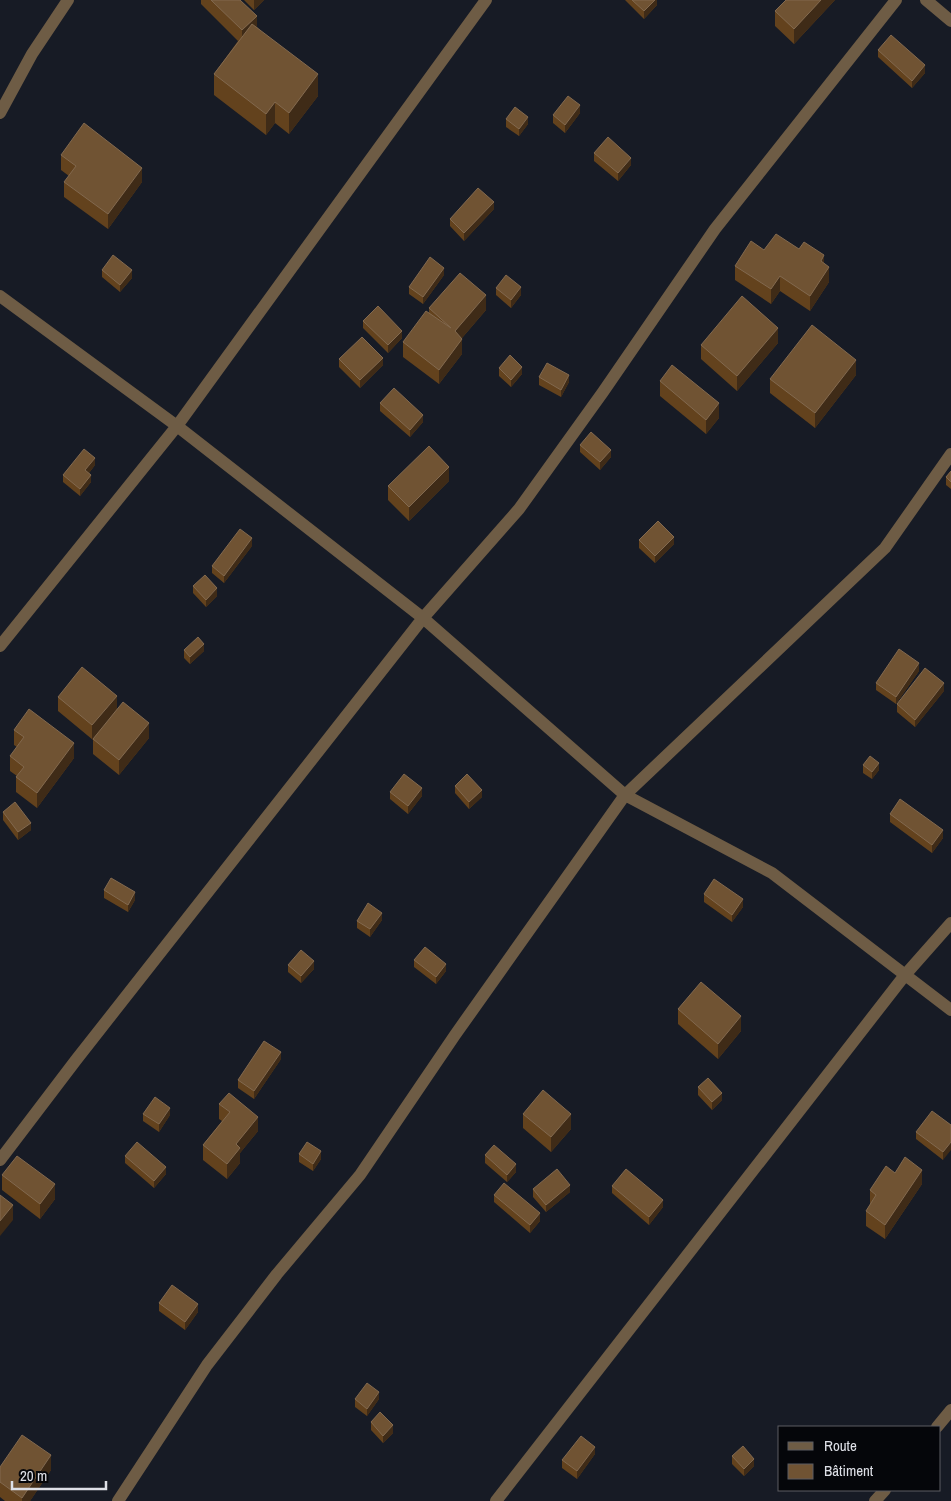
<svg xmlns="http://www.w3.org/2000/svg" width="951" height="1501" viewBox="0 0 951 1501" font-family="'Archivo Narrow',sans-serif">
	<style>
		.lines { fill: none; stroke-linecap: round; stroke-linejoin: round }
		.minor { stroke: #6e5c45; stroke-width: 12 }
		.wall { fill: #63421d }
		.shaded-wall { fill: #3f2b17 }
		.building { fill: #705333; stroke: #82694f }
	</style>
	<rect width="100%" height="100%" fill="#171b25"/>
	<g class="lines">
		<!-- minor -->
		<path class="minor" d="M926,0l25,21
			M0,113l32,-59 36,-54
			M0,296l177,130 246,192 202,177 147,78 179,137
			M0,646l177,-220 309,-426
			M0,1160l76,-100 347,-442 96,-109 84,-117 112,-163 181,-229
			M937,1427l14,-17
			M118,1501l89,-136 70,-91 83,-99 95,-140 170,-240 260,-247 66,-94
			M496,1501l409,-526 46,-52
			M875,1501l10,-11"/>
	</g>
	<!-- wall -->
	<path class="wall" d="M201,0h39l17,27 61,69 -29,38 -14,-11 -9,12 -52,-40v-21l24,-33 -37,-37z
		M244,0h20l-10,10z
		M625,0h32v5l-13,14z
		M835,0l-41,44 -19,-18v-15z
		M878,50l47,23 -13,15 -34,-31z
		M580,113l-15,20 -12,-10v-8z
		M506,119l22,5 -9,12 -13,-9z
		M594,153l37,12 -13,16 -24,-20z
		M61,155l81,27 -34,47 -44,-32v-15l5,-6 -8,-6z
		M494,209l-30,32 -14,-15v-7z
		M799,249l25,15 5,18 -19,29 -30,-20 -9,13 -36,-24v-14l29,-16z
		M102,270l30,8 -12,14 -18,-15z
		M444,275l-21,29 -14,-10v-7z
		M496,288l25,7 -10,13 -15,-13z
		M429,308l57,2 -24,28v16l-23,30 -36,-27v-15l26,-28z
		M363,321l39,17 -14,15 -25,-25z
		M778,343l-41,48 -36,-32v-14z
		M339,359l44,6 -23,23 -21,-21z
		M499,368l23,6 -11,13 -12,-11z
		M856,375l-41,53 -45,-35v-14z
		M539,377l30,5 -8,15 -22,-12z
		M660,381l59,37 -13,16 -46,-38z
		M380,403l43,19 -13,15 -30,-26z
		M580,445l31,12 -11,13 -20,-18z
		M95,465l-6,8 2,9 -11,14 -17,-14v-7z
		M951,471v18l-5,-4v-8z
		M449,481l-40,40 -21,-21v-14z
		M639,540l35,4 -19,19 -16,-15z
		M252,546l-28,37 -12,-10v-7z
		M193,586l24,10 -11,11 -13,-14z
		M184,650l20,1 -14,13 -6,-6z
		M919,671l-23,33 -20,-14v-7z
		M944,691l-29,36 -18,-15v-8z
		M58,697l59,12 32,29 -30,37 -26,-21v-14l-35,-29z
		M14,730l60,28 -37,50 -21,-16v-15l1,-1 -7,-5v-15l7,-9 -3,-2z
		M863,765l16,5 -7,9 -9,-6z
		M455,786l27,11 -13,12 -14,-16z
		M390,792l32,4 -14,18 -18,-15z
		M3,812l28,18 -13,10 -15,-20z
		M890,814l53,24 -11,15 -42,-31z
		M104,890l31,10 -7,12 -24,-14z
		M704,894l39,13 -11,15 -28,-20z
		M382,920l-12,17 -13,-9v-7z
		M414,960l32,11 -10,13 -22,-17z
		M288,965l26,4 -13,14 -13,-11z
		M678,1009l63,22 -23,28 -40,-35z
		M281,1059l-27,40 -16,-11v-8z
		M698,1087l24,13 -10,10 -14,-15z
		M219,1104l39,27 -18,22v10l-13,16 -24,-19v-15l19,-24 -3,-2z
		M143,1114l27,1 -11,17 -16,-11z
		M523,1114l48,15 -20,23 -28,-24z
		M951,1125l-8,35 -27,-21v-7z
		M299,1154l22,5 -8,12 -14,-9z
		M485,1155l31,17 -9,10 -22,-19z
		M125,1156l41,18 -12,14 -29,-25z
		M895,1173l27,11 -37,55 -19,-13v-15l4,-6v-15z
		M2,1175l53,24 -15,20 -38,-29z
		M612,1186l51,21 -14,18 -37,-32z
		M533,1189l37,3 -24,20 -13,-15z
		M494,1195l46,26 -10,12 -36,-31z
		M159,1303l39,9 -13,18 -26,-19z
		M355,1399h24l-12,17 -12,-9z
		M371,1422l22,11 -10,10 -12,-13z
		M595,1454l-18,25 -15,-11v-8z
		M732,1456l22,10 -10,10 -12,-12z
		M0,1467l51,3 -21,31h-25l-5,-4z"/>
	<!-- shaded-wall -->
	<path class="shaded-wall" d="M254,0h10l-10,10z
		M655,0h2v5l-13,14v-8z
		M821,0h14l-41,44v-15z
		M257,16v15l-15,14v-15z
		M925,65v8l-13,15v-7z
		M318,74v22l-29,38v-21z
		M275,102v21l-9,12v-21z
		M580,105v8l-15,20v-8z
		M528,117v7l-9,12v-7z
		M631,158v7l-13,16v-8z
		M142,168v14l-34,47v-15z
		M494,202v7l-30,32v-8z
		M824,255v15l-3,-9z
		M829,267v15l-19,29v-15z
		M444,268v7l-21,29v-7z
		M132,270v8l-12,14v-7z
		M780,276v15l-9,13v-15z
		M521,287v8l-10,13v-8z
		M486,295v15l-31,36v-15z
		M778,328v15l-41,48v-15z
		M402,331v7l-14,15v-8z
		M462,339v15l-23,30v-14z
		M383,358v7l-23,23v-8z
		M856,360v15l-41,53v-15z
		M522,367v7l-11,13v-7z
		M569,375v7l-8,15v-7z
		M719,403v15l-13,16v-14z
		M423,415v7l-13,15v-7z
		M611,450v7l-11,13v-8z
		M95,458v7l-10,13v-8z
		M449,467v14l-40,40v-14z
		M91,475v7l-11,14v-7z
		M674,537v7l-19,19v-7z
		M252,538v8l-28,37v-7z
		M217,588v8l-11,11v-7z
		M204,644v7l-14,13v-7z
		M919,663v8l-23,33v-7z
		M944,683v8l-29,36v-7z
		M117,696v15l-25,29v-15z
		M149,723v15l-30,37v-15z
		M74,743v15l-37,50v-15z
		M879,763v7l-7,9v-7z
		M422,788v8l-14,18v-8z
		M482,790v7l-13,12v-7z
		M31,823v7l-13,10v-8z
		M943,830v8l-11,15v-8z
		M135,892v8l-7,12v-7z
		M743,899v8l-11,15v-7z
		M382,913v7l-12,17v-8z
		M314,961v8l-13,14v-7z
		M446,964v7l-10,13v-7z
		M741,1016v15l-23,28v-15z
		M281,1052v7l-27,40v-8z
		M722,1093v7l-10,10v-8z
		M170,1108v7l-11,17v-8z
		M571,1114v15l-20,23v-15z
		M258,1117v14l-18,22v10l-13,16v-15l9,-20z
		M951,1142v8l-8,10v-8z
		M321,1151v8l-8,12v-7z
		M516,1164v8l-9,10v-7z
		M166,1167v7l-12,14v-7z
		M922,1170v14l-37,55v-14z
		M55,1184v15l-15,20v-15z
		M570,1185v7l-24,20v-7z
		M663,1200v7l-14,18v-8z
		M13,1205v15l-13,16v-15z
		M540,1213v8l-10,12v-8z
		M198,1304v8l-13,18v-8z
		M379,1392v7l-12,17v-7z
		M393,1425v8l-10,10v-7z
		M595,1447v7l-18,25v-8z
		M51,1455v15l-21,31h-8v-3z
		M754,1459v7l-10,10v-7z"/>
	<!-- building -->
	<path class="building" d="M211,0h29l17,16 -15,14z
		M632,0h23l-11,11z
		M786,0h35l-27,29 -19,-18z
		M252,24l66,50 -29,39 -14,-11 -9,12 -52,-40z
		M891,35l34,30 -13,16 -34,-31z
		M568,96l12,9 -15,20 -12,-10z
		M515,107l13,10 -9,12 -13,-10z
		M84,123l58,45 -34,46 -44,-32 12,-16 -15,-11z
		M608,137l23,21 -13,15 -24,-20z
		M478,188l16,14 -30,31 -14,-14z
		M776,234l23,15 5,-7 20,13 -3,6 8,6 -19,29 -30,-20 -9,13 -36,-23 16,-25 13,9z
		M113,255l19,15 -12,15 -18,-15z
		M430,257l14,11 -21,29 -14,-10z
		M460,273l26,22 -31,36 7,8 -23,31 -36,-28 23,-31 25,17 -22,-20z
		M506,275l15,12 -10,13 -15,-12z
		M742,296l36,32 -41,48 -36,-31z
		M378,306l24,25 -14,14 -25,-24z
		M812,325l44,35 -41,53 -45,-34z
		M362,337l21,21 -23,22 -21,-21z
		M510,355l12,12 -11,13 -12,-12z
		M547,363l22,12 -8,15 -22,-13z
		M672,365l47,38 -13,17 -46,-39z
		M394,388l29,27 -13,15 -30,-27z
		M591,432l20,18 -11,12 -20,-17z
		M429,446l20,21 -40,40 -21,-21z
		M84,449l11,9 -10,12 6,5 -11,14 -17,-14z
		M951,471v11l-5,-5z
		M658,521l16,16 -19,19 -16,-16z
		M240,529l12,9 -28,38 -12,-10z
		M205,575l12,13 -11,12 -13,-14z
		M198,637l6,7 -14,13 -6,-7z
		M899,649l20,14 -23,34 -20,-14z
		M82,667l35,29 -25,29 -34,-28z
		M925,668l19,15 -29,37 -18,-16z
		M123,702l26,21 -30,37 -26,-21z
		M29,709l45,34 -37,50 -21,-16 8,-10 -14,-11 14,-19 -10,-7z
		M870,756l9,7 -7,9 -9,-7z
		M404,774l18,14 -14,18 -18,-14z
		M467,774l15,16 -13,12 -14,-16z
		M900,799l43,31 -11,15 -42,-31z
		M15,802l16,21 -13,9 -15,-20z
		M111,878l24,14 -7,13 -24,-15z
		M714,879l29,20 -11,16 -28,-21z
		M368,903l14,10 -12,16 -13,-8z
		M425,947l21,17 -10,13 -22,-17z
		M301,950l13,11 -13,15 -13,-11z
		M701,982l40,34 -23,28 -40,-35z
		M264,1041l17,11 -27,39 -16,-11z
		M708,1078l14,15 -10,9 -14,-15z
		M543,1090l28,24 -20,23 -28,-23z
		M229,1093l29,24 -22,27 4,4 -13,16 -24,-19 27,-33 -11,-8z
		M155,1097l15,11 -11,16 -16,-10z
		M932,1111l19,14v17l-8,10 -27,-20z
		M137,1142l29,25 -12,14 -29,-25z
		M307,1142l14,9 -8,13 -14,-10z
		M494,1145l22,19 -9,11 -22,-20z
		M17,1156l38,28 -15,20 -38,-29z
		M905,1157l17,13 -37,55 -19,-14 10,-16 -6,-5 16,-24 9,7z
		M557,1169l13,16 -24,20 -13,-16z
		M626,1169l37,31 -14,17 -37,-31z
		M504,1183l36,30 -10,12 -36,-30z
		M0,1195l13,10 -13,16z
		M172,1285l26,19 -13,18 -26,-19z
		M367,1383l12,9 -12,17 -12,-10z
		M380,1412l13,13 -10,11 -12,-14z
		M22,1435l29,20 -29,43 -22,-16v-15z
		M581,1436l14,11 -18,24 -15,-11z
		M743,1446l11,13 -10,10 -12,-13z"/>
	<!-- legend -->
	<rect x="778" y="1426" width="162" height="65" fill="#05060a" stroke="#5c5d62"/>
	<rect x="788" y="1442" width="25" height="8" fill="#6e5c45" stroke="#5c5d62"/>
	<text x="824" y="1451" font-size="15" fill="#dee0e7">Route</text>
	<rect x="788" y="1464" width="25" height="15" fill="#705333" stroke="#5c5d62"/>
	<text x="824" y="1476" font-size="15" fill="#dee0e7">Bâtiment</text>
	<!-- scale -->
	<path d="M12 1481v8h94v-8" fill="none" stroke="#dee0e7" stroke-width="2.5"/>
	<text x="20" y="1481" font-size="15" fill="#dee0e7" stroke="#05060a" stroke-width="4" paint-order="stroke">20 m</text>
</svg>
